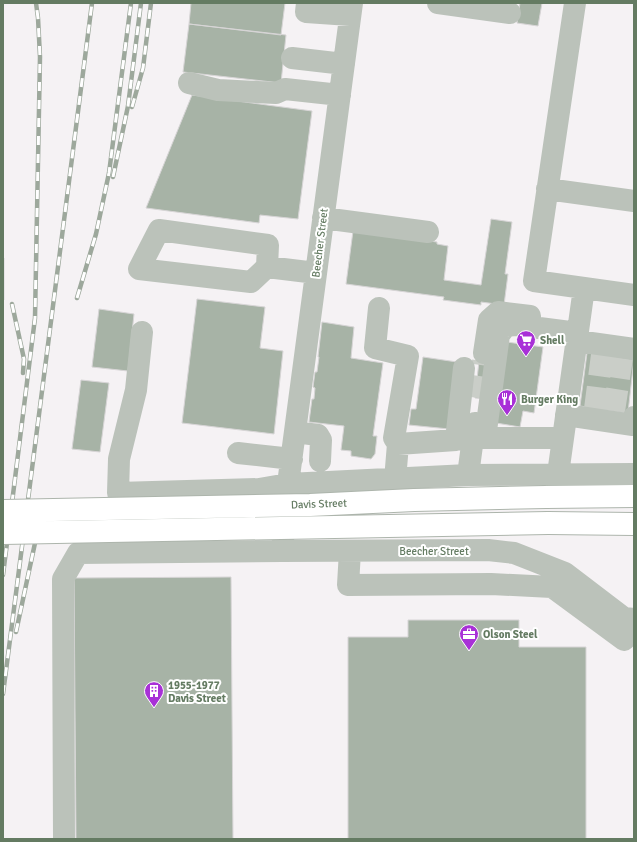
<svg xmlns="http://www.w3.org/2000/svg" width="637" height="842" viewBox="0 0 637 842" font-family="Signika,sans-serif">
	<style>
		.building { fill: #a7b3a6; stroke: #d7d5d6 }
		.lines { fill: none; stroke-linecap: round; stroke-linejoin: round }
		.minor-tunnel { stroke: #cacec8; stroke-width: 22; stroke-dasharray: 22 11; stroke-linecap: butt }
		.major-casing { stroke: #adb5ac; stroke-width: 24 }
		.minor { stroke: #bbc2ba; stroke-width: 22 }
		.major { stroke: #fff; stroke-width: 22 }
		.rail-casing { stroke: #9da89c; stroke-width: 4.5 }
		.rail { stroke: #fff; stroke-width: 3; stroke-dasharray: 9; stroke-linecap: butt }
		.major-bridge-casing { stroke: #adb5ac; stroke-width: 24; stroke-linecap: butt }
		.major-bridge { stroke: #fff; stroke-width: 22 }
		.labels { text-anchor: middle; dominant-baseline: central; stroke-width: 4; stroke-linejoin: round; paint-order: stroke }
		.street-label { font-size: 11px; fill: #647b62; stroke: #fff }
		.poi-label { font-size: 11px; font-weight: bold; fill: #647b62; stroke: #fff; text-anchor: start }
	</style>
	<rect width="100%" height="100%" fill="#f5f2f4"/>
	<!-- building -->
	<path class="building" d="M191,3h94l-4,32 -92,-11z
		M520,3h22l-4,23 -21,-3z
		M189,24l97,11 -5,48 -98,-11z
		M192,95l120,16 -14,108 -38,-4 -1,8 -113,-15z
		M491,219l21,3 -7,52h3l-4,31 -23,-3v3l-38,-5 1,-3 -98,-13 7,-53 84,11v2l11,2 -4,34 37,5z
		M3,258h1v42h-1z
		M197,299l68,8 -5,41 23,3 -9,83 -92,-11z
		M99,309l35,5 -6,57 -36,-4z
		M322,322l32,5 -3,31 32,5 -10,73h4l-2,18 -4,5 -20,-3v-5l-10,-1 3,-24 -35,-4 3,-23h2l1,-11 -2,-1 2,-15h2l2,-15h-1z
		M507,342l36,5 -9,66 -11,-2 -3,16 -24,-4z
		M587,353l47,6 -6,54 -48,-7z
		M423,357l34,5 -8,67 -40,-4 2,-16h5z
		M479,361l13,2 -4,36 -13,-1z
		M81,380l28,3 -9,69 -28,-3z
		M231,577l2,262h-157l-2,-261z
		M408,620h111v27h67v192h-238v-202h60z"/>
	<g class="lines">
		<!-- minor-tunnel -->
		<path class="minor-tunnel" d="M478,398l5,-37
			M595,409l7,-54
			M614,411l8,-53"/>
		<defs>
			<path id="major" d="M546,497l88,-1
				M548,523l86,1"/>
		</defs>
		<!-- major casing -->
		<use href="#major" class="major-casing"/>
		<!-- minor -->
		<path class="minor" d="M307,3l-1,9 44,3
			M438,3l72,10
			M575,3l-41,278 100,14
			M292,58l52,6
			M189,83l29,7 58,3 9,-4 55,6
			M547,189l87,12
			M323,218l105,14
			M267,267l-16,15 -112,-13 20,-39 109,15 -1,22 49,6
			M379,308l-4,40 33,8 -14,82 4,6 -3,36
			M142,332l-6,58 -17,69 -1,34 141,-4 29,-5 64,-481
			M577,341l57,8
			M484,353l5,-33 9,-8 32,4
			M566,415l67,10 1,-8
			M295,432l23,3 3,5 -1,21
			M473,438h90
			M485,438l14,-103 7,-9 10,-1 62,8
			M398,444l58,-4 8,-72
			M238,453l54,6
			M558,474l26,-186
			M634,474l-166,1 -180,9 -6,67 206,-1 26,3 51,20 59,45 10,1
			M468,475l7,-52
			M350,551l-2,34 143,-1 61,3 72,53 10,-10
			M64,839l-1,-260 15,-26 204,-2"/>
		<!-- major -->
		<use href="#major" class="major"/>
		<defs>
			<path id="rail" d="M132,107l11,-39 8,-65
				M113,177l15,-71 13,-103
				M77,298l19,-64 13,-61 22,-170
				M12,304l12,55 -1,14
				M3,575l32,-257 5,-261 -2,-39 -2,-15
				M16,632l22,-103
				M3,694l89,-691"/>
		</defs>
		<!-- rail casing -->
		<use href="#rail" class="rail-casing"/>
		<!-- rail -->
		<use href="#rail" class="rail"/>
		<defs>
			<path id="major-bridge" d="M3,511l307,-6 104,-5 132,-3
				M3,533l545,-10"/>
		</defs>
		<!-- major-bridge casing -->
		<use href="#major-bridge" class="major-bridge-casing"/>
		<!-- major-bridge -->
		<use href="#major-bridge" class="major-bridge"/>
	</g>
	<!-- icons -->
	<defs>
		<symbol id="supermarket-pin" viewBox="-11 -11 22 30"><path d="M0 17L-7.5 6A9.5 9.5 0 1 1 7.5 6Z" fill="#a830d7" stroke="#fff"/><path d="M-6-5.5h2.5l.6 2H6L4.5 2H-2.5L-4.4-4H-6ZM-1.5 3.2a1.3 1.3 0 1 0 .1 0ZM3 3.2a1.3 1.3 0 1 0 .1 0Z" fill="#fff"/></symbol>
		<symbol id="restaurant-pin" viewBox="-11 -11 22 30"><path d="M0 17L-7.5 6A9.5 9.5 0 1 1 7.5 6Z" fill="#a830d7" stroke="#fff"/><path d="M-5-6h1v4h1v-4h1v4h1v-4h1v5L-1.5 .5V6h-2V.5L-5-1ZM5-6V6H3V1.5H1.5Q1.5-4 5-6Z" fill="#fff"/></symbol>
		<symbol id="office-pin" viewBox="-11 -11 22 30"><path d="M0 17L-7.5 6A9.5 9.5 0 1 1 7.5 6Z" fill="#a830d7" stroke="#fff"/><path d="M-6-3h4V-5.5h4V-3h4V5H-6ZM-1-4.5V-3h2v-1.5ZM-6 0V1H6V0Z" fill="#fff"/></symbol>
		<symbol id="building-pin" viewBox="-11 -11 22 30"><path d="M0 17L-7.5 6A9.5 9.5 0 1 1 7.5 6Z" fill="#a830d7" stroke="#fff"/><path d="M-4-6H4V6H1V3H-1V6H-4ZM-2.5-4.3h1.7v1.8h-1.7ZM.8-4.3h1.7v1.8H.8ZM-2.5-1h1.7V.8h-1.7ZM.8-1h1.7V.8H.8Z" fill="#fff"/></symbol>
	</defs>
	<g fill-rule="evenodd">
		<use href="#supermarket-pin" x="515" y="329" width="22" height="30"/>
		<use href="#restaurant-pin" x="496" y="388" width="22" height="30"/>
		<use href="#office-pin" x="458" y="623" width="22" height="30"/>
		<use href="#building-pin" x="143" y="680" width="22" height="30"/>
	</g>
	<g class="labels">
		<!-- street labels -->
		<g class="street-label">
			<text transform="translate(320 243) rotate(-83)">Beecher Street</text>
			<text transform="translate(319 504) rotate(-2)">Davis Street</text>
			<text x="434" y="551">Beecher Street</text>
		</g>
		<!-- poi labels -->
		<g class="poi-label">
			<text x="540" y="340">Shell</text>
			<text x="521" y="399">Burger King</text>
			<text x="483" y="634">Olson Steel</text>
			<text x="168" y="685">1955-1977<tspan x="168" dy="13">Davis Street</tspan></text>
		</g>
	</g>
	<!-- border -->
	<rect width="637" height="842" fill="none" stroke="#647b62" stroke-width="8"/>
</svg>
